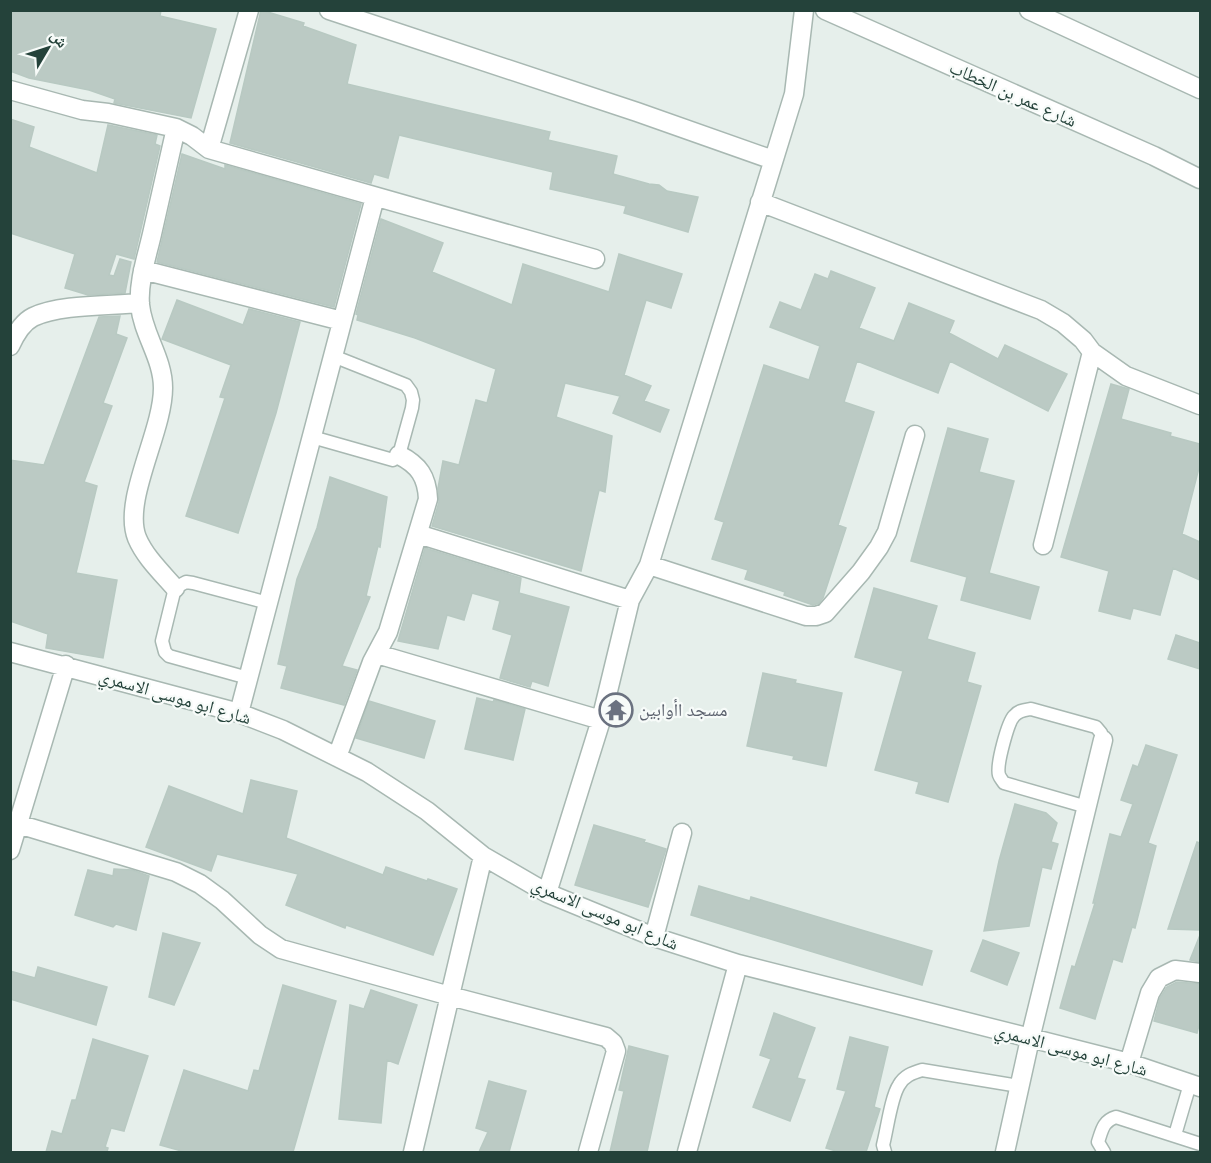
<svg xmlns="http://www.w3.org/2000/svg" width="1211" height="1163" viewBox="0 0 1211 1163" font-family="Figtree,'Noto Naskh Arabic',sans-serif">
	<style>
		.building { fill: #bbcac4; stroke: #b8c9c2; stroke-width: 1.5 }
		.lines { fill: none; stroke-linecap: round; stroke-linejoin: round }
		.service-casing { stroke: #a8b8b2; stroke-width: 15 }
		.minor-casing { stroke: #a8b8b2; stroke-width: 21 }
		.tertiary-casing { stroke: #a8b8b2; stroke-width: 21 }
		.service { stroke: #fff; stroke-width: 12 }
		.minor { stroke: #fff; stroke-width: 18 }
		.tertiary { stroke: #fff; stroke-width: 18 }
		.labels { text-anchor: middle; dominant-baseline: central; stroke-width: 4.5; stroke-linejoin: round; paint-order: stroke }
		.street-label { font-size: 18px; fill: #24423a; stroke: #f7fbf9 }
		.worship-label { font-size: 18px; fill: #5b616d; stroke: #f7fbf9; text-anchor: start }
	</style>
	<rect width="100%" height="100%" fill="#e6efeb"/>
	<!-- building -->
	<path class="building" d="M10,10h151l-1,6 56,13 -25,89 -77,-15 1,-4 -26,-9 -60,-12 -19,-7z
		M261,10l43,13 -1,3 53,19 -9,39 203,48 -2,8 69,16 -4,18 36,10 10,1 8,6 31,6 -10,35 -64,-19 2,-7 -76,-17 3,-17 -154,-37 -11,43 -14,-4 -3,9 -141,-40z
		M10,119l24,8 -5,20 68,26 11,-48 49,10 -2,9 5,2 -26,113 -18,-5 -7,21 5,1 6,-17 11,3 -6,31 -37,2 -23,-7 10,-34 -65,-21z
		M182,154l43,15v-4l136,39 -27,103 -177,-45z
		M381,219l62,24 -11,29 80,33 11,-41 86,28 10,-38 63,20 -11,34 -25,-8 -22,75 27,11 -7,15 25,9 -9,22 -47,-19 7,-17 -55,-13 -9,34 56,19 -7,56 -6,-2 -18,81 -149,-45 7,-24 -1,-14 5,-27 16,4 17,-65 11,3 9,-34 -81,-31 -58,-18 1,-5 -2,-1z
		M831,271l44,17 -16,40 35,13 15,-38 45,18 -5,12 49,26 7,-14 62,29 -19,37 -98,-50 -12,32 -81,-32 -13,41 30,10 -36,113 8,3 -23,70 -4,5 -6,2 -29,-10 1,-3 -40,-13 3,-9 -36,-11 12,-37 -9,-3 49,-154 45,15 11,-34 -50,-19 10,-25 21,8 14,-36 13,5z
		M177,300l66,25 6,-16 51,13 -24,91 -38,120 -52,-17 39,-118 -5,-1 11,-32 -69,-26z
		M120,316l-4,18 11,4 -24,65 9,3 -28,76 13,4 -21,87 41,7 -14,78 -57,-10 2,-14 -38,-13v-161l34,5 55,-148z
		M1111,384l18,5 -8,30 50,14 -1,3 30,8v20l-18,70 18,8v38l-27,-12 -13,47 -27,-7 -3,11 -31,-8 10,-40 -48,-14z
		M948,428l40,11 -9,33 35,9 -25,92 50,14 -9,32 -69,-19 6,-23 -56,-16z
		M330,477l57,20 -7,50 -2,-1 -12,50 4,1 -28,69 15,4 -13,35 -63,-17 6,-22 -9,-2 19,-85 20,-51z
		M425,548l96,30 -2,15 50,14 -21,79 -16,-5 -2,6 -30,-9 12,-43 -19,-6 7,-28 -28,-8 -8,27 -17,-5 -9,34 -40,-8z
		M874,588l63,18 -10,33 48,14 -8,29 14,4 -33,116 -32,-9 3,-11 -44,-12 28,-99 -48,-14z
		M1176,635l24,8v26l-32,-10z
		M763,673l33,7 -1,3 47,10 -16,73 -33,-7 1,-3 -47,-10z
		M477,698l16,4 1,-2 31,9 -12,51 -48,-11z
		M369,701l66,20 -11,37 -68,-20z
		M1146,745l31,10 -29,88 8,3 -21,82 -3,-1 -10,35 -9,-3 -18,60 -35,-11 12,-42 3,1 20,-64h-2l17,-69 11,3 12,-33 -12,-4 12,-35 5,2z
		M251,780l46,11 -11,47 97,37 3,-8 41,14 1,-2 29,10 -24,66 -87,-30 -1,3 -59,-23 12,-31 -81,-20 -6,17 -65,-24 23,-61 74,28z
		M1015,804l31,9 11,10 -6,19 7,2 -7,25 -9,-2 -13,59 -45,5 15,-70z
		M594,825l51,15 -1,2 22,7 -18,58 -73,-22z
		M1197,842l3,1v87l-32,-1z
		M114,869l18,1 17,6 -13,54 -20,-6 -3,3 -38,-12 13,-45 25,6z
		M699,886l51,15 1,-4 181,54 -10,34 -231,-70z
		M163,933l37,10 -26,62 -25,-8z
		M1200,935v27l-10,-2z
		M983,940l36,13 -12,32 -36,-14z
		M38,967l69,20 -11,38 -86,-26v-28l25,7z
		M1177,982l23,2v37l-3,12 -43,-12 6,-23 7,-11z
		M283,985l53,16 -43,151h-108l-25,-7 24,-75 64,21 6,-21 5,1z
		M371,990l46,15 -19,59 -11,-4 -6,63 -42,-4 11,-114 14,4z
		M774,1013l41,15 -18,50 8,2 -15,41 -37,-14 18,-48 -11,-4z
		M850,1037l38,10 -14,60 6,2 -14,43h-27l-13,-4 20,-57 -9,-2z
		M93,1039l55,17 -24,75 -13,-3 -6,19 3,1 -1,4h-61l6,-21 10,3 10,-34h4z
		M629,1046l39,10 -21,96h-37l14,-61 -5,-1z
		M489,1081l37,10 -17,61h-30l9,-20 -12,-4z"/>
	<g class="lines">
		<defs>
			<path id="service" d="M312,437l81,23 6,-5 13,-47 1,-8 -2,-8 -5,-7 -73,-29
				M248,678l-79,-22 -4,-4 -3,-11 13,-53 11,-6 7,1 75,20
				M1087,807l-83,-24c-2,-3 -4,-5 -5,-8 -3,-10 9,-53 15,-59 5,-6 11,-6 17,-7l65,18 5,6 2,7
				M1175,1135l15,-51
				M885,1152l-2,-7c4,-15 8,-48 16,-60 5,-9 13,-12 23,-15l97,16
				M1104,1152l-6,-10c4,-12 5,-21 18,-25l84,27"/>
			<path id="minor" d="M329,10l308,102 136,48
				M10,90l72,20 26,3 68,15 16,8 17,13 386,110
				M209,149l40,-139
				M760,202l281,108 22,13 20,17 9,12 34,24 74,29
				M143,270l199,51
				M10,346c5,-11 13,-24 23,-29 27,-13 77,-11 107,-14
				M418,534l212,66
				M1043,545l49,-193
				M649,565l157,51h10l9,-3 36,-41 18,-25 8,-15 28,-97
				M175,588c-13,-15 -30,-31 -38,-50 -15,-38 26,-106 26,-150 0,-30 -20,-53 -23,-83 -2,-23 7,-49 12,-71 8,-36 16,-71 24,-106
				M10,652l229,61 44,17 84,42 60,39 56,45 64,37 107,44 84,27 391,99 71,24
				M377,654l224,66
				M239,713l136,-516
				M337,757l35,-95 16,-30 40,-133c-1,-22 -9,-34 -29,-44
				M18,824l158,48 24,12 22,16 38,35 21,14 169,47 156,41 7,6 3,8 -28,101
				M10,850l56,-185
				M547,893l54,-173 29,-120 19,-35 145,-471 10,-84
				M654,937l28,-104
				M1129,1063l21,-70 9,-15 16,-8 25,3
				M413,1152l70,-296
				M687,1152l51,-188
				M1005,1152l25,-113 73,-299"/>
			<path id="tertiary" d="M825,10l329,146 46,23
				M1029,10l171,79"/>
		</defs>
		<!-- service casing -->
		<use href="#service" class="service-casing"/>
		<!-- minor casing -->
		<use href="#minor" class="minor-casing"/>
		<!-- tertiary casing -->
		<use href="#tertiary" class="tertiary-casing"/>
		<!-- service -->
		<use href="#service" class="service"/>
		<!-- minor -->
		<use href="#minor" class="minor"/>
		<!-- tertiary -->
		<use href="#tertiary" class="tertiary"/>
	</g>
	<!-- icons -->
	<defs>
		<symbol id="temple-ring" viewBox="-11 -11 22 22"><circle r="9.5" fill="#f7fbf9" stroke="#6b7280" stroke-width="1.5"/><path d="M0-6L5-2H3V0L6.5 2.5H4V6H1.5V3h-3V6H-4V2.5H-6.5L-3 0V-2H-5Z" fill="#6b7280"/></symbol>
	</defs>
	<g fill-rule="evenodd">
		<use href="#temple-ring" x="597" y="691" width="38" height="38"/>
	</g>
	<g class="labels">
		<!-- street labels -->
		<g class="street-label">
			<text transform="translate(1013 94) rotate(24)">شارع عمر بن الخطاب</text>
			<text transform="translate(175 697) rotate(16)">شارع ابو موسى الاسمري</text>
			<text transform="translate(605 914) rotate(23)">شارع ابو موسى الاسمري</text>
			<text transform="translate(1071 1050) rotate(15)">شارع ابو موسى الاسمري</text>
		</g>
		<!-- worship labels -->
		<g class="worship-label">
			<text x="639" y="710">مسجد اأوابين</text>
		</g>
	</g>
	<!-- border -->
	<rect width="1211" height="1163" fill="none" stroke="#24423a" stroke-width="24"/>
	<!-- north arrow -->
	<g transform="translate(48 48) rotate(51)" stroke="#f7fbf9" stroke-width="4.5" paint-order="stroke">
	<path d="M0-4.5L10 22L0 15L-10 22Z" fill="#24423a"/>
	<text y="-9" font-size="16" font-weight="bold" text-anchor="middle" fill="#24423a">ش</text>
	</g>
</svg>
